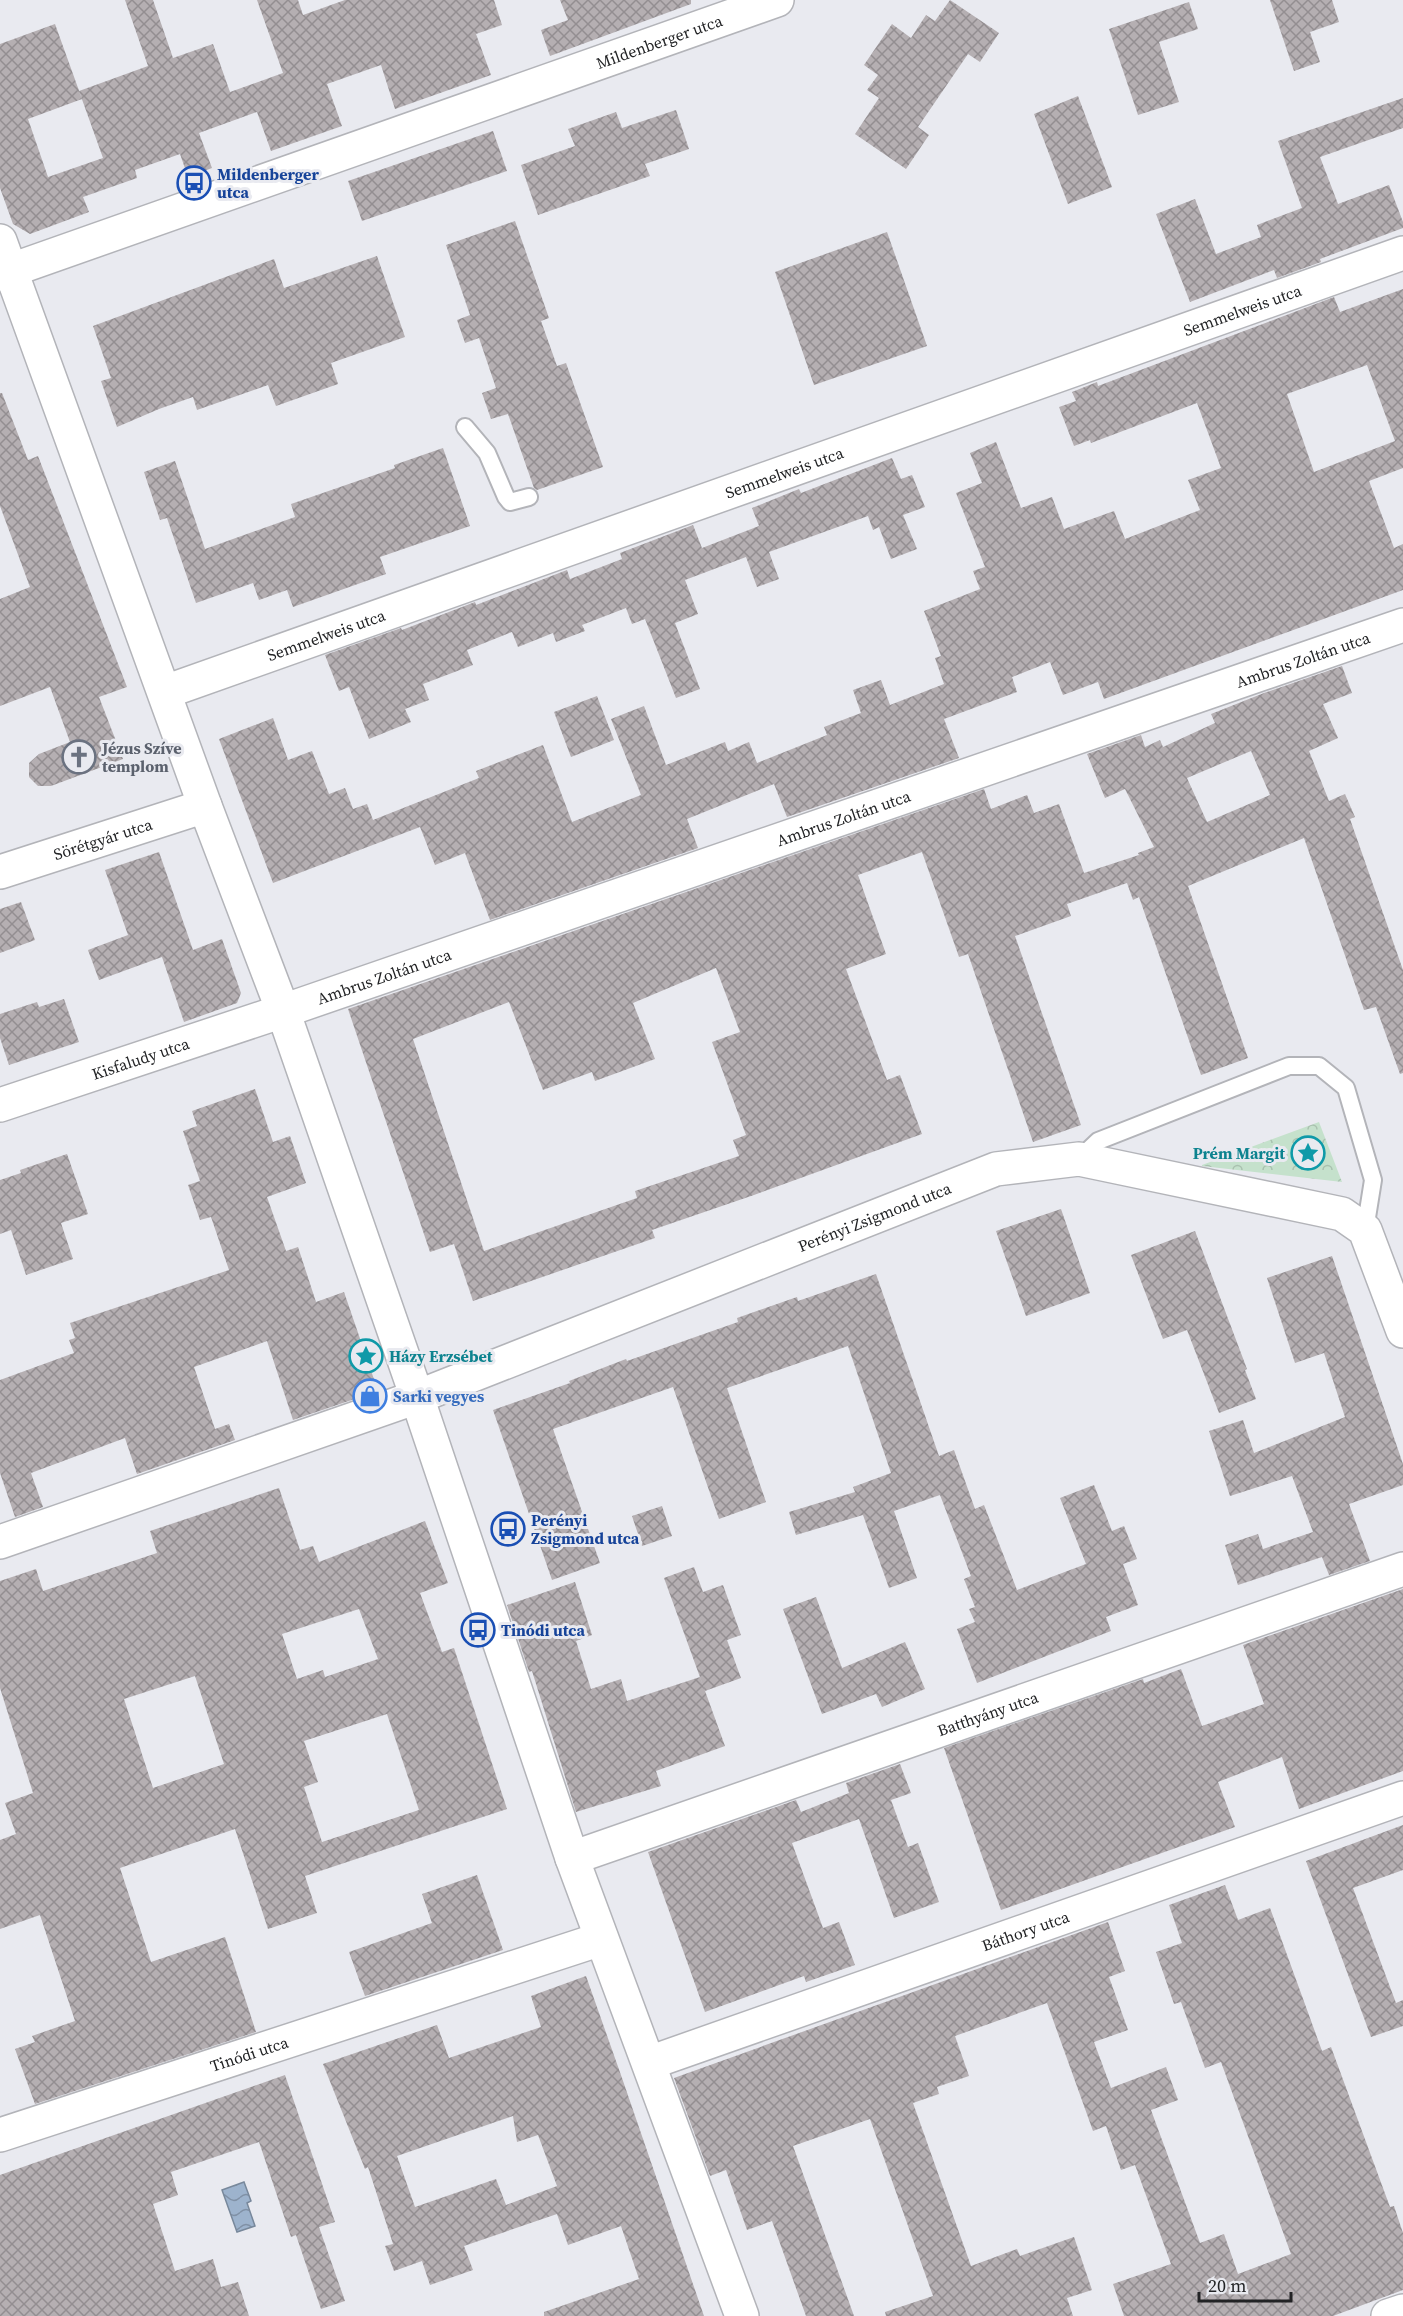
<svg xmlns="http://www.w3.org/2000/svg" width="1403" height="2316" viewBox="0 0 1403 2316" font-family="'Source Serif 4',serif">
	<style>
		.park { fill: url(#park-crowns) }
		.water { fill: url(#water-waves); stroke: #78889b; stroke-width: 1.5 }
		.building { fill: url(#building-cross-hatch); fill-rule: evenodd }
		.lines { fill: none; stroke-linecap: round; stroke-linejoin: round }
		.lane-casing { stroke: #b3b4b9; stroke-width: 20 }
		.street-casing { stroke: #b3b4b9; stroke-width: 36 }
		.secondary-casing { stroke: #b3b4b9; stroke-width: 36 }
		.lane { stroke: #fff; stroke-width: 16 }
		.street { stroke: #fff; stroke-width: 33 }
		.secondary { stroke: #fff; stroke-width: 33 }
		.labels { text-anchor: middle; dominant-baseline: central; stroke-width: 6; stroke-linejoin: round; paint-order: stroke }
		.street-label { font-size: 16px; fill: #222325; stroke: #e9eaf0 }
		.transit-label { font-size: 16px; font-weight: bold; fill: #164399; stroke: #e9eaf0; text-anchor: start }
		.worship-label { font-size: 16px; font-weight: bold; fill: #5b616d; stroke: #e9eaf0; text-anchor: start }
		.culture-label { font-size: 16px; font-weight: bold; fill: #0d838f; stroke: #e9eaf0; text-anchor: end }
		.shop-label { font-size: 16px; font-weight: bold; fill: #366cbe; stroke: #e9eaf0; text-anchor: start }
	</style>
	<defs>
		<pattern id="park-crowns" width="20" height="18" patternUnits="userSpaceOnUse" patternTransform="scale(1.5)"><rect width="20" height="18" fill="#c5e1cc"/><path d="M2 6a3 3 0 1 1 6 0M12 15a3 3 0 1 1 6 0" fill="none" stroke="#a9c1af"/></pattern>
		<pattern id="water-waves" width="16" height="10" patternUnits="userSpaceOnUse" patternTransform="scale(1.5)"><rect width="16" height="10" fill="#9db3cd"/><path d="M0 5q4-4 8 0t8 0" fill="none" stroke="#8091a6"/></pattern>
		<pattern id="building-cross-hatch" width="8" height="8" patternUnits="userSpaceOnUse" patternTransform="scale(1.5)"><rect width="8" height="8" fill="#b5afb2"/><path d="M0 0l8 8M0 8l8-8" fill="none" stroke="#938e91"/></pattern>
	</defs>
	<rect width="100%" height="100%" fill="#e9eaf0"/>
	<!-- park -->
	<path class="park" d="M1319,1122l23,60 -140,-16v-1z"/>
	<!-- water -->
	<path class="water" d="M244,2182l7,19 -4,2 8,23 -18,6 -15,-42z"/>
	<!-- building -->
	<path class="building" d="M125,0h28l20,58 40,-14 17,48 53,-19 -26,-73h41l5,15 42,-15h149l8,25 -26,9 15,41 -96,34 -14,-44 -54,19 15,42 -71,25 -14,-39 -58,21 13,35 -24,9 -8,-23 -45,16 2,8 -54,19 6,15 -59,22 -17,-10 -13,-36v-144l55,-20 27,75 -54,20 20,58 55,-19 -24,-67 69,-25z
		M560,0h131v4l-141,52 -9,-26 27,-10z
		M950,0l49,33 -19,29 -12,-8 -50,73 11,8 -23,34 -51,-35 24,-36 -12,-8 11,-15 -14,-10 28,-41 19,14 15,-23 9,6z
		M1270,0h62l7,22 -29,10 10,30 -26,9z
		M1189,2l9,27 -39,13 20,60 -41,13 -29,-86z
		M1078,96l34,91 -44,17 -34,-90z
		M1403,98v30l-83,29 18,47 51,-19 14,37v6l-83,31 1,3 -44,16 -3,-8 -84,32 -34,-88 39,-15 21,55 45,-17 -4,-12 45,-17 -24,-67z
		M676,110l13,39 -44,15 5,12 -112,39 -17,-50 54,-19 -7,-17 48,-17 6,16z
		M493,131l14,40 -145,50 -14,-40z
		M515,221l34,97 -8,3 16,45 9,-3 37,104 -66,23 -3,-2 -26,-74 -17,5 -9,-26 14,-5 -17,-50 -14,5 -8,-23 13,-5 -24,-70z
		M887,232l40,114 -113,39 -39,-113z
		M377,256l28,81 -74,26 7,21 -62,22 -8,-21 -71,25 -4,-13 -34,12 -42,18 -16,-46 10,-3 -18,-52 181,-67 10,29z
		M1403,289v179l-34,13 25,67 9,-4v46l-299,109 -6,-17 -35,13 -13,-33 -38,15 5,15 -73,27 15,39 -172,59 -13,-33 -87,35 11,29 -208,72 -25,-67 -30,12 -15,-38 -147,56 -54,-144 54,-21 15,42 24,-9 17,43 16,-6 8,21 14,-5 6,16 106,-42 -3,-7 67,-26 29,77 69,-27 -30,-76 33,-13 22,59 59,-23 3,9 21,-9 8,21 70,-28 -3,-8 37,-14 -8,-23 28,-10 9,25 54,-21 -9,-26 6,-2 -17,-45 56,-22 -7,-18 12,-4 -29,-74 26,-10 -12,-30 26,-11 25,66 31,-11 12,32 50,-18 11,28 75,-29 -12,-30 33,-12 -24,-65 -106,40 -1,-3 -16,6 -15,-39 17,-6 -4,-9 25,-10 1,4 236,-89 6,15zM1367,365l28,76 -81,31 -27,-78z
		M0,393h2l26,67 10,-4 89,231 -28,10 24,62 -72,27h-13l-9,-9v-14l10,-9 31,-12 -20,-55 -50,19v-107l30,-12 -30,-81z
		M443,448l27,78 -90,31 6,17 -93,33 -6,-17 -28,10 -6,-17 -57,20 -29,-85 -7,2 -16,-48 31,-11 30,88 90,-32 -4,-13 104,-36 -1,-3z
		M892,458l9,21 11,-4 13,32 -22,8 14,34 -26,10 -12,-32 -6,3 -5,-14 -99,36 10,27 -22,8 -11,-30 -61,23 13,34 -23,9 25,66 -24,9 -31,-79 -13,5 -6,-16 -44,17 3,6 -29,11 -3,-9 -35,14 -6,-15 -45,18 6,15 -50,19 6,16 -24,9 6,13 -42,17 -20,-52 -10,4 -14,-36 76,-27 1,2 73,-28 1,3 91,-35 3,9 52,-20 -2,-6 73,-28 9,23 57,-22 -7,-18 47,-19 2,4z
		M1342,666l10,27 -29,11 15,34 -29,13 20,50 16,-7 10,23 -5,2 53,151v103l-3,1 -24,-67 -12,3 -60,-172 -116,48 60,172 -47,17 -62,-178 -6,3 -6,-17 -60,21 4,12 -56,20 66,189 -48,17 -65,-188 -9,3 -37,-105 -64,23 28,79 -40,15 41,111 13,-5 22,59 -168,61 -102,35 3,8 -182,63 -19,-57 -24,8 -82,-243 636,-220 7,20 36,-14 7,18 25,-9 25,69 55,-18 -1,-2 16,-6 -29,-58 -20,9 -18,-44 54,-19 4,12 15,-7 3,7 52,-24 -4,-9 53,-21zM1251,751l19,44 -63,27 -20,-44zM716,968l24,64 -28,10 34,93 -13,5 6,16 -104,35 2,7 -153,53 -71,-212 96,-37 34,88 49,-18 3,9 60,-22 -22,-56z
		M597,696l17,44 -43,17 -17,-45z
		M159,852l34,98 29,-11 19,54 -4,10 -53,19 -22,-65 -63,23 -11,-30 40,-15 -23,-65z
		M21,902l14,38 -35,13v-44z
		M64,999l15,43 -70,23 -9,-27v-24l37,-12 2,5z
		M255,1089l18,53 17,-6 16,47 -39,14 19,54 12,-4 18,55 28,-10 34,99 -85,29 -26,-79 -73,26 21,62 14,-5 6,16 -98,34 -12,-36 -94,35 12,34 -28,10 -15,-44v-93l74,-27 -5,-13 6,-2 -5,-15 159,-53 -18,-53 -11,3 -12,-35 12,-4 -17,-50 14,-5 -5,-15z
		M67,1154l21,60 -27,9 12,36 -47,16 -15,-45 -11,4v-54l21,-7 -1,-3z
		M1061,1209l29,84 -64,23 -30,-85z
		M1195,1231l52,138 -2,1 11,29 -37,14 -32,-83 -24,9 -32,-84z
		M1332,1256l71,208v21l-54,19 21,57 -41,14 -7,-18 -84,28 -13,-40 33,-11 5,15 50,-17 -21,-56 -62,20 -21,-65 34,-11 11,33 91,-36 -21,-64 -29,10 -28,-85z
		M876,1274l63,182 15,-6 21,59 9,-4 33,85 69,-26 -26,-66 34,-13 18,46 12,-5 13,33 -14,5 15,41 -32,12 5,14 -134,52 -20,-54 18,-7 -6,-13 6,-2 -11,-28 7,-3 -31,-81 -46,16 23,67 -28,10 -26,-73 -67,20 -7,-23 66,-20 -2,-5 38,-14 -43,-127 -121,42 39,114 -47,17 -46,-132 -120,42 47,134 -48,17 -59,-170 77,-27 -1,-2 57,-22 1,2 111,-39 -1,-4 60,-21 1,4z
		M279,1488l21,62 13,-4 6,16 106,-41 23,62 -28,10 22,59 12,-4 53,161 -202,67 12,37 -49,16 -33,-100 -115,39 31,94 74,-25 31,95 -221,72 -20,-55 20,-7 -3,-6 43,-15 -35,-106 -40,14v-89l16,-6 -11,-31 28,-10 -33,-105v-107l36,-12 7,22 114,-38 -7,-22zM359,1609l19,50 -53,18 -2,-7 -26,9 -15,-45zM195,1676l29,88 -71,24 -29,-89zM387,1714l32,96 -97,32 -18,-55 14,-5 -14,-41z
		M662,1506l10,30 -30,10 -10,-30z
		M694,1567l9,25 20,-7 18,50 -14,5 14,38 -36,13 -41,-113z
		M575,1582l17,53 -16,6 15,48 30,-10 6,22 73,-24 25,69 -69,25 5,15 -85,26 -44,-141 -3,1 -22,-67z
		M1403,1589v182l-104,38 -17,-52 -64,25 17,45 -234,83 -57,-162 199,-69 1,4 37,-14 21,57 62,-22 -21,-59z
		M816,1597l26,71 63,-26 20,47 -43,18 -6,-13 -54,20 -39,-105z
		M900,1764l11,29 -20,7 17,47 10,-4 21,59 -45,16 -35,-99 -67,24 31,85 16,-6 16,43 -49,17 -2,-6 -99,36 -57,-160 148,-52 5,12 48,-19 -3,-10z
		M1403,1825v45l-50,18 43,115 7,-3v26l-32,11 -65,-176z
		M477,1875l26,75 -138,46 -16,-44 83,-29 -10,-29z
		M1225,1885l13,35 32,-12 52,143 9,-4 59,160 4,-1 9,27v57l-70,26h-209l-11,-32 58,-20 -36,-99 -14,5 -15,-44 -13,5 -46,-128 -92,33 14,40 -32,11 2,7 -26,9 58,163 46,-17 3,7 54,-19 18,53 -25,8 6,18h-187l-1,-4 48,-16 -63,-177 -77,27 61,170h-48l-34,-95 -25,9 -21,-60 -16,6 -36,-98 434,-156 17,49 -16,6 19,53 -34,12 17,46 55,-21 12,33 -27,10 49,133 24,-9 14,40 53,-20 -70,-192 -16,6 -24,-66 -7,2 -18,-52 26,-9 -13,-38z
		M586,1976l36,102 82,238h-160v-4l95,-33 -18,-53 -53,19 -11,-31 -93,32 9,24 -43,15 -8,-24 -28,10 -9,-25 8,-2 -25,-77 -3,2 -42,-105 114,-39 12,33 92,-31 -10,-31zM513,2116l4,26 21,-7 19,51 -51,19 -10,-26 -81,28 -18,-51z
		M285,2075l50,147 -16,5 26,74 -24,8 -25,-74 -5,2 -32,-95 -88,30 7,23 -25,9 22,67 38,-12 8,28 17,-5 11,34h-249v-141z"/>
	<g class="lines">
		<defs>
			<path id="lane" d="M465,427l22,26 19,44 4,5 19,-5
				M1079,1159l19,-18 191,-75h30l27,22 27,92 -8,50"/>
			<g id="street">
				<path id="s1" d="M0,274l777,-274"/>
				<path id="s2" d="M165,692l1238,-439"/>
				<path id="s3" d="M0,872l205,-66"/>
				<path id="s4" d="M0,1105l283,-94 1120,-386"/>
				<path id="s5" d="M0,1542l417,-145 579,-228 83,-10 263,55 23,16 38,101"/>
				<path id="s6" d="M572,1858l831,-289"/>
				<path id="s7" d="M649,2063l754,-265"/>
				<path id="s8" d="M0,2135l601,-196"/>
				<path d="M1388,2316l15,-5"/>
			</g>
			<path id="secondary" d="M0,241l205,565 78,205 134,386 155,461 170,458"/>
		</defs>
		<!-- lane casing -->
		<use href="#lane" class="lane-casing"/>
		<!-- street casing -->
		<use href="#street" class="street-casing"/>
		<!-- secondary casing -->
		<use href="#secondary" class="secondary-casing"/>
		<!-- lane -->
		<use href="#lane" class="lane"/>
		<!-- street -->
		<use href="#street" class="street"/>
		<!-- secondary -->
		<use href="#secondary" class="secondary"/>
	</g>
	<!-- icons -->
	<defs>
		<symbol id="bus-ring" viewBox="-11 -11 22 22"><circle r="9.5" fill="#e9eaf0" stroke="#1a4fb4" stroke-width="1.5"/><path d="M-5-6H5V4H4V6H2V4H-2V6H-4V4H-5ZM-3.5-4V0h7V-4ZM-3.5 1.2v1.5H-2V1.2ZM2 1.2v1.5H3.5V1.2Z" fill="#1a4fb4"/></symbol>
		<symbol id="church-ring" viewBox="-11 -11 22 22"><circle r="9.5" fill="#e9eaf0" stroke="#6b7280" stroke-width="1.5"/><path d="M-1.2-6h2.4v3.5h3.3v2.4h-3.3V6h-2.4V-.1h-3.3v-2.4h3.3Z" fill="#6b7280"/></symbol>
		<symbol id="sight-ring" viewBox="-11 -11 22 22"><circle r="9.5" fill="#e9eaf0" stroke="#0f9aa8" stroke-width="1.5"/><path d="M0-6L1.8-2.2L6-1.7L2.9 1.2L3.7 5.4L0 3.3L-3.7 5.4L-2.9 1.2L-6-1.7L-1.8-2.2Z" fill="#0f9aa8"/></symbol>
		<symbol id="shop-ring" viewBox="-11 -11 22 22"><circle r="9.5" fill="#e9eaf0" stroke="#3f7fe0" stroke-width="1.5"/><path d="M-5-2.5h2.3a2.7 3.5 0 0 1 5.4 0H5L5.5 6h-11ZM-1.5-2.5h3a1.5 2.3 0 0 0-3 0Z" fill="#3f7fe0"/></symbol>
	</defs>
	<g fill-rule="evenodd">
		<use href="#bus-ring" x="175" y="164" width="38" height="38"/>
		<use href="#church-ring" x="60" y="738" width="38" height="38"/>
		<use href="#sight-ring" x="1289" y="1134" width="38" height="38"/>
		<use href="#sight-ring" x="347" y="1337" width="38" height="38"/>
		<use href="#shop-ring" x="351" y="1377" width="38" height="38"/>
		<use href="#bus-ring" x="489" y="1510" width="38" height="38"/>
		<use href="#bus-ring" x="459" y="1611" width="38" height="38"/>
	</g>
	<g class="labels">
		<!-- street labels -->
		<g class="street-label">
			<text stroke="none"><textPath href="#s1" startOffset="699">Mildenberger utca</textPath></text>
			<text stroke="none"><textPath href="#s2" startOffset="1143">Semmelweis utca</textPath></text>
			<text stroke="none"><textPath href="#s2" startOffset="657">Semmelweis utca</textPath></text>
			<text stroke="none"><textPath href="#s2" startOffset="171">Semmelweis utca</textPath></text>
			<text stroke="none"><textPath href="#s4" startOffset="1377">Ambrus Zoltán utca</textPath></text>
			<text stroke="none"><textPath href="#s4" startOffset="891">Ambrus Zoltán utca</textPath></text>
			<text stroke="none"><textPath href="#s3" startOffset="108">Sörétgyár utca</textPath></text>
			<text stroke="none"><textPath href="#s4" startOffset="405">Ambrus Zoltán utca</textPath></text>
			<text stroke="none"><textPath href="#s4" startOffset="148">Kisfaludy utca</textPath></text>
			<text stroke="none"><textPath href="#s5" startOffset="933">Perényi Zsigmond utca</textPath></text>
			<text stroke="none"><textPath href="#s6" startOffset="440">Batthyány utca</textPath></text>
			<text stroke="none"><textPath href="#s7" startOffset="399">Báthory utca</textPath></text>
			<text stroke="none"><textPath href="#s8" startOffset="262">Tinódi utca</textPath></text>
		</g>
		<!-- transit labels -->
		<g class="transit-label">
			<text x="217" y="174">Mildenberger<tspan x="217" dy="18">utca</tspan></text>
			<text x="531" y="1520">Perényi<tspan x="531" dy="18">Zsigmond utca</tspan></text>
			<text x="501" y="1630">Tinódi utca</text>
		</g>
		<!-- worship labels -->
		<g class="worship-label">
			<text x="102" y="748">Jézus Szíve<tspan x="102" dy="18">templom</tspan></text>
		</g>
		<!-- culture labels -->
		<g class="culture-label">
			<text x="1285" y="1153">Prém Margit</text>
			<text x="389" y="1356" text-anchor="start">Házy Erzsébet</text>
		</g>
		<!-- shop labels -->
		<g class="shop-label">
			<text x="393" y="1396">Sarki vegyes</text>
		</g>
	</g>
	<!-- scale -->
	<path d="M1199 2292v9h92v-9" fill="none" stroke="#222325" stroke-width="3"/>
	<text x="1208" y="2292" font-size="18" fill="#222325" stroke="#e9eaf0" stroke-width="4.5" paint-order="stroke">20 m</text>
</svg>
